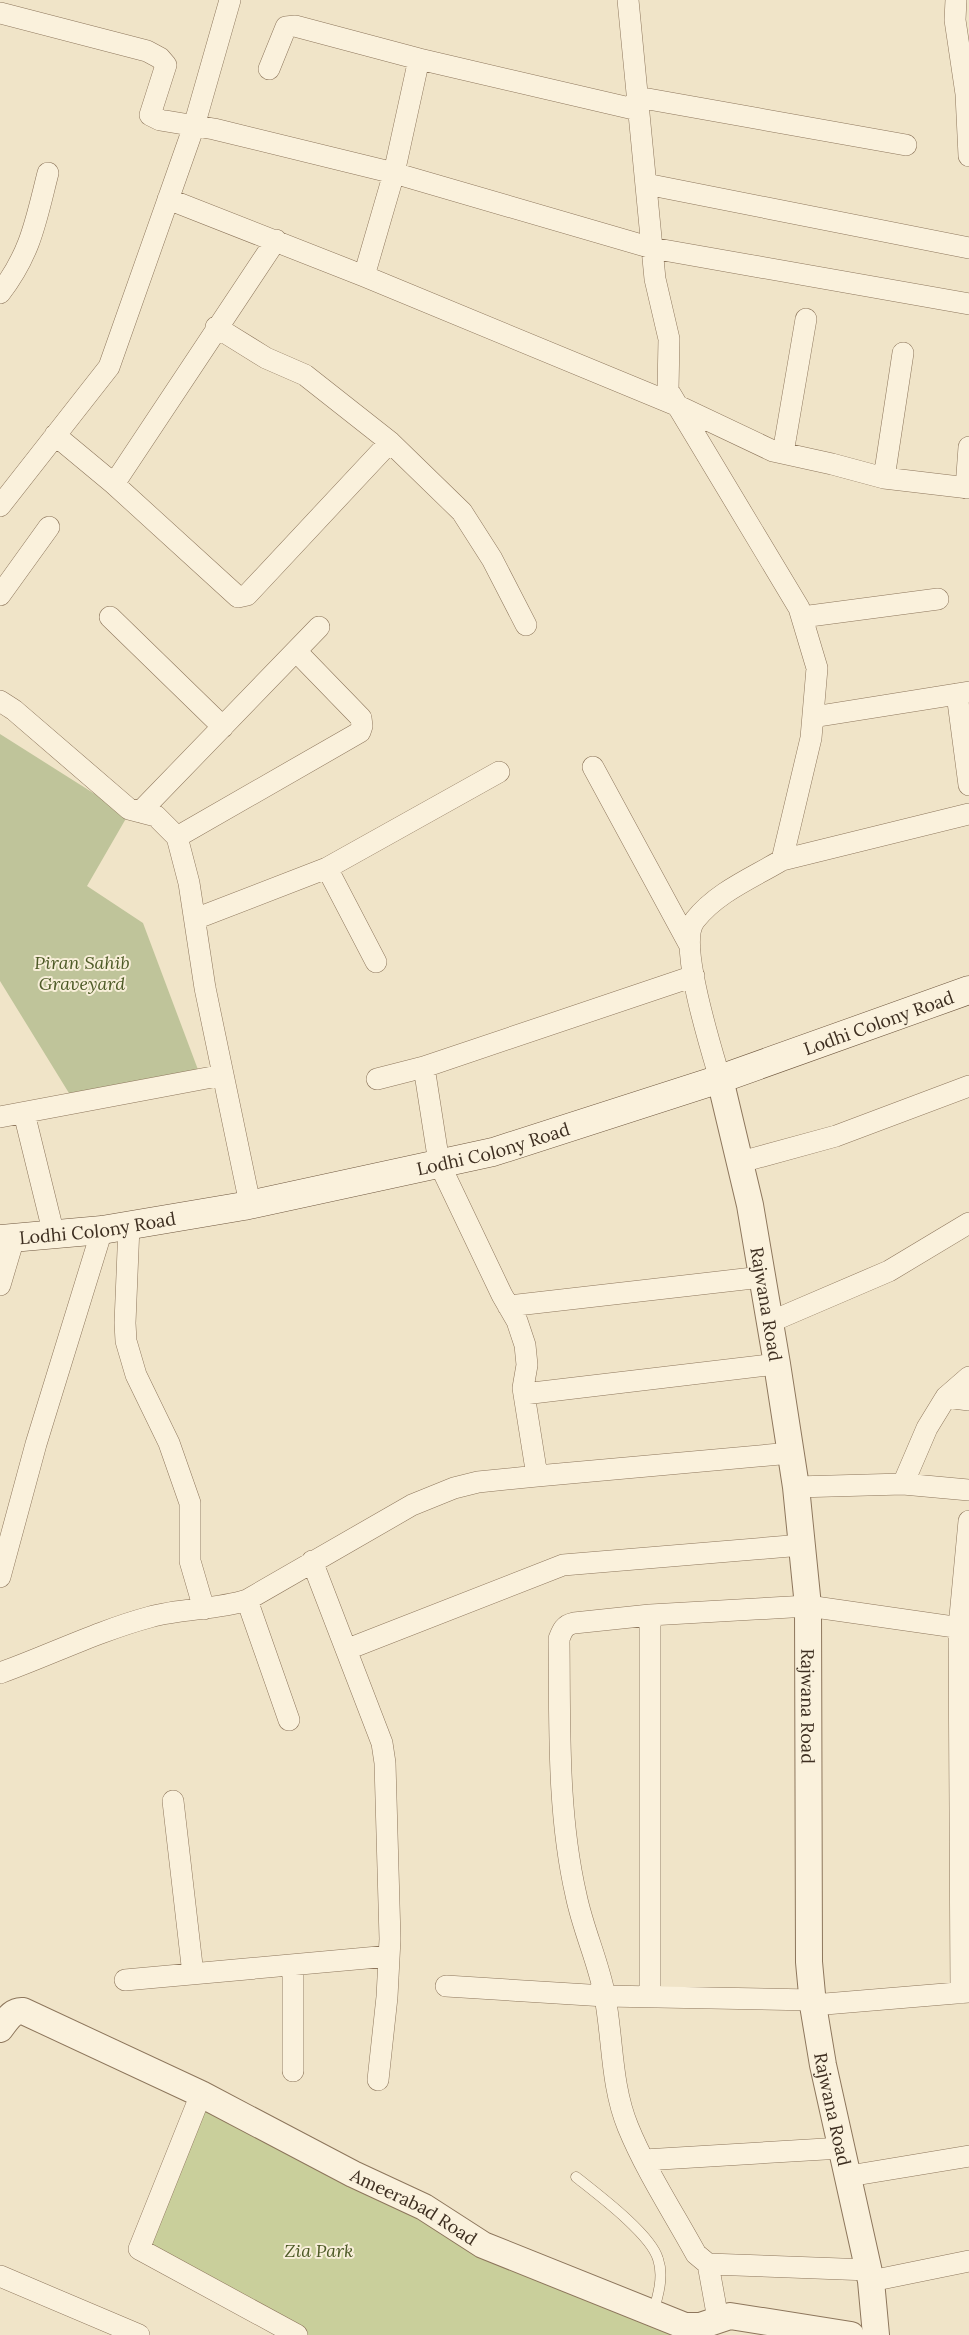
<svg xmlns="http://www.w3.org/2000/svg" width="969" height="2335" viewBox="0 0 969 2335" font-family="Lora,serif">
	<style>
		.green { fill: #c9cf9b }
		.cemetery { fill: #bfc49a }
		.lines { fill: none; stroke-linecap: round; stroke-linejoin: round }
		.service-casing { stroke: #8d765c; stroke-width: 11 }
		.minor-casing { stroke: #8d765c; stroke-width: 22 }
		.tertiary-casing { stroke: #8d765c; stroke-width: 28 }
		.secondary-casing { stroke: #6f573f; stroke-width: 29 }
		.service { stroke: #faf1dc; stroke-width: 10 }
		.minor { stroke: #faf1dc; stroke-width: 21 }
		.tertiary { stroke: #faf1dc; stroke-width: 26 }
		.secondary { stroke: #faf1dc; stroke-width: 28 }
		.labels { text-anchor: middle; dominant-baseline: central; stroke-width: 4; stroke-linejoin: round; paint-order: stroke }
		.park-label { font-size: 18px; font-style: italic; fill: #4d5a26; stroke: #f7eed8 }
		.street-label { font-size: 18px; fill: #3d2e20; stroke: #f7eed8 }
	</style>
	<rect width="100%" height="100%" fill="#f0e4c8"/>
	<!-- green -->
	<path class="green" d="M204,2100l482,235h-380l-161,-87z"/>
	<!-- cemetery -->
	<path class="cemetery" d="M0,734l128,81 -41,71 56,37 57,152 -128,23 -72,-117z"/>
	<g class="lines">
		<defs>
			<path id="service" d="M576,2177c20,16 75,57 82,82 6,17 0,37 -5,54"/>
			<path id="minor" d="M628,0l27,279 14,60 -1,51 131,218 18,60 -6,70 -29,122c-30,18 -65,32 -87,60 -18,23 17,131 25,159
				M956,0l-1,20 11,74 3,62
				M0,13l147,38 13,7 6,7 -16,50 10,5 54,9 180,44 258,75 317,56
				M269,69l17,-42 9,-1 124,33 219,51
				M637,97l269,48
				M646,184l323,64
				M168,199l196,77 312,129 97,46 59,13 52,14 85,10
				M364,276l30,-103 25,-114
				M0,293c31,-40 36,-73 48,-120
				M216,327l50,31 39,17 85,67 72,70 30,47 34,66
				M55,435l59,49 124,113 9,-2 143,-153
				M783,453l23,-134
				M884,478l19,-125
				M114,484l162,-244
				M966,488l3,-41
				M0,506l109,-139 85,-241 36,-126
				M0,595l49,-68
				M110,617l113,110
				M802,617l136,-18
				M957,694l12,91
				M0,701l14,9 115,99 27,7 21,21 12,46 16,105 45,216
				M813,717l156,-25
				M593,767l96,177
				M140,812l179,-185
				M177,837l183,-105 2,-6 -1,-8 -65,-67
				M782,860l187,-46
				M327,868l49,94
				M195,919l132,-51 172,-96
				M424,1067l15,96 63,132 15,26 8,24 2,20 -4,23 14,88
				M377,1079l47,-12 270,-91
				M24,1113l30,122
				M0,1117l223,-42
				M741,1162l95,-26 133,-50
				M129,1226l-4,97 1,18 10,34 33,68 21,60v58l14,48
				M0,1285l14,-47
				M508,1306l254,-29
				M770,1322l119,-51 80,-48
				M524,1394l253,-30
				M946,1397l23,3
				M903,1484l24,-56 19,-31 23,-20
				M796,1487l107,-3 66,6
				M312,1561l70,182 3,20 5,176 -3,58 -9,83
				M0,1577l36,-133 66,-214
				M247,1600l42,120
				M650,1615v382
				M348,1649l215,-84 239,-20
				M0,1673c50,-18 98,-42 150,-56 32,-9 66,-7 97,-17l165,-95 42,-17 24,-6 59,-6 254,-23
				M173,1801l20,173
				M293,1965v106
				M125,1980l264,-24
				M446,1986l159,10 207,4
				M961,1993l-2,-366 10,-106
				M813,2005l156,-13
				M201,2094l-62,155 158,86
				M644,2160l198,-12
				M849,2176l120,-20
				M708,2264l161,6
				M0,2276l139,59
				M871,2281l98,-20
				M718,2319l-10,-55 -12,-10c-23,-42 -50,-83 -68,-127 -17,-41 -15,-87 -23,-130 -6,-34 -22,-67 -29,-102 -19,-83 -16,-171 -17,-256 3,-8 5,-14 15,-16l76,-8 158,-9 161,23"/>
			<g id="tertiary">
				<path id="s1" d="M720,1079l30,126 27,159 19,123 12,119 1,356 4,43 10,60 48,216 5,54"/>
				<path id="s2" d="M0,2029c7,-9 12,-19 23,-18l178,83 152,80 71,33 59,38 202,81h15l30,-10 121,19"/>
			</g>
			<g id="secondary">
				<path id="s3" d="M0,1239l102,-9 142,-24 249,-54 227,-73 249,-89"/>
			</g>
		</defs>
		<!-- service casing -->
		<use href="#service" class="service-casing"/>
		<!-- minor casing -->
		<use href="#minor" class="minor-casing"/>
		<!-- tertiary casing -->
		<use href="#tertiary" class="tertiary-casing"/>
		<!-- secondary casing -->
		<use href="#secondary" class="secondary-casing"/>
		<!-- service -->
		<use href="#service" class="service"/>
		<!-- minor -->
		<use href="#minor" class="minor"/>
		<!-- tertiary -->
		<use href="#tertiary" class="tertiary"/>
		<!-- secondary -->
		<use href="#secondary" class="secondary"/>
	</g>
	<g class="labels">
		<!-- park labels -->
		<g class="park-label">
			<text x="82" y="962">Piran Sahib<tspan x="82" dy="21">Graveyard</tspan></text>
			<text x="319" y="2250">Zia Park</text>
		</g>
		<!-- street labels -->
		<g class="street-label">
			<text stroke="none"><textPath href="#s3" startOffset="908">Lodhi Colony Road</textPath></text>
			<text stroke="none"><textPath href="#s3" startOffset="502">Lodhi Colony Road</textPath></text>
			<text stroke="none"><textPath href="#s3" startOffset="98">Lodhi Colony Road</textPath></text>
			<text stroke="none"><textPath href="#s1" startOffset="230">Rajwana Road</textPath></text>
			<text stroke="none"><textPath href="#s1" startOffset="635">Rajwana Road</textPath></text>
			<text stroke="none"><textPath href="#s1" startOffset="1040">Rajwana Road</textPath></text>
			<text stroke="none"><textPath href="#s2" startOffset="468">Ameerabad Road</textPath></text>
		</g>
	</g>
</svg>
